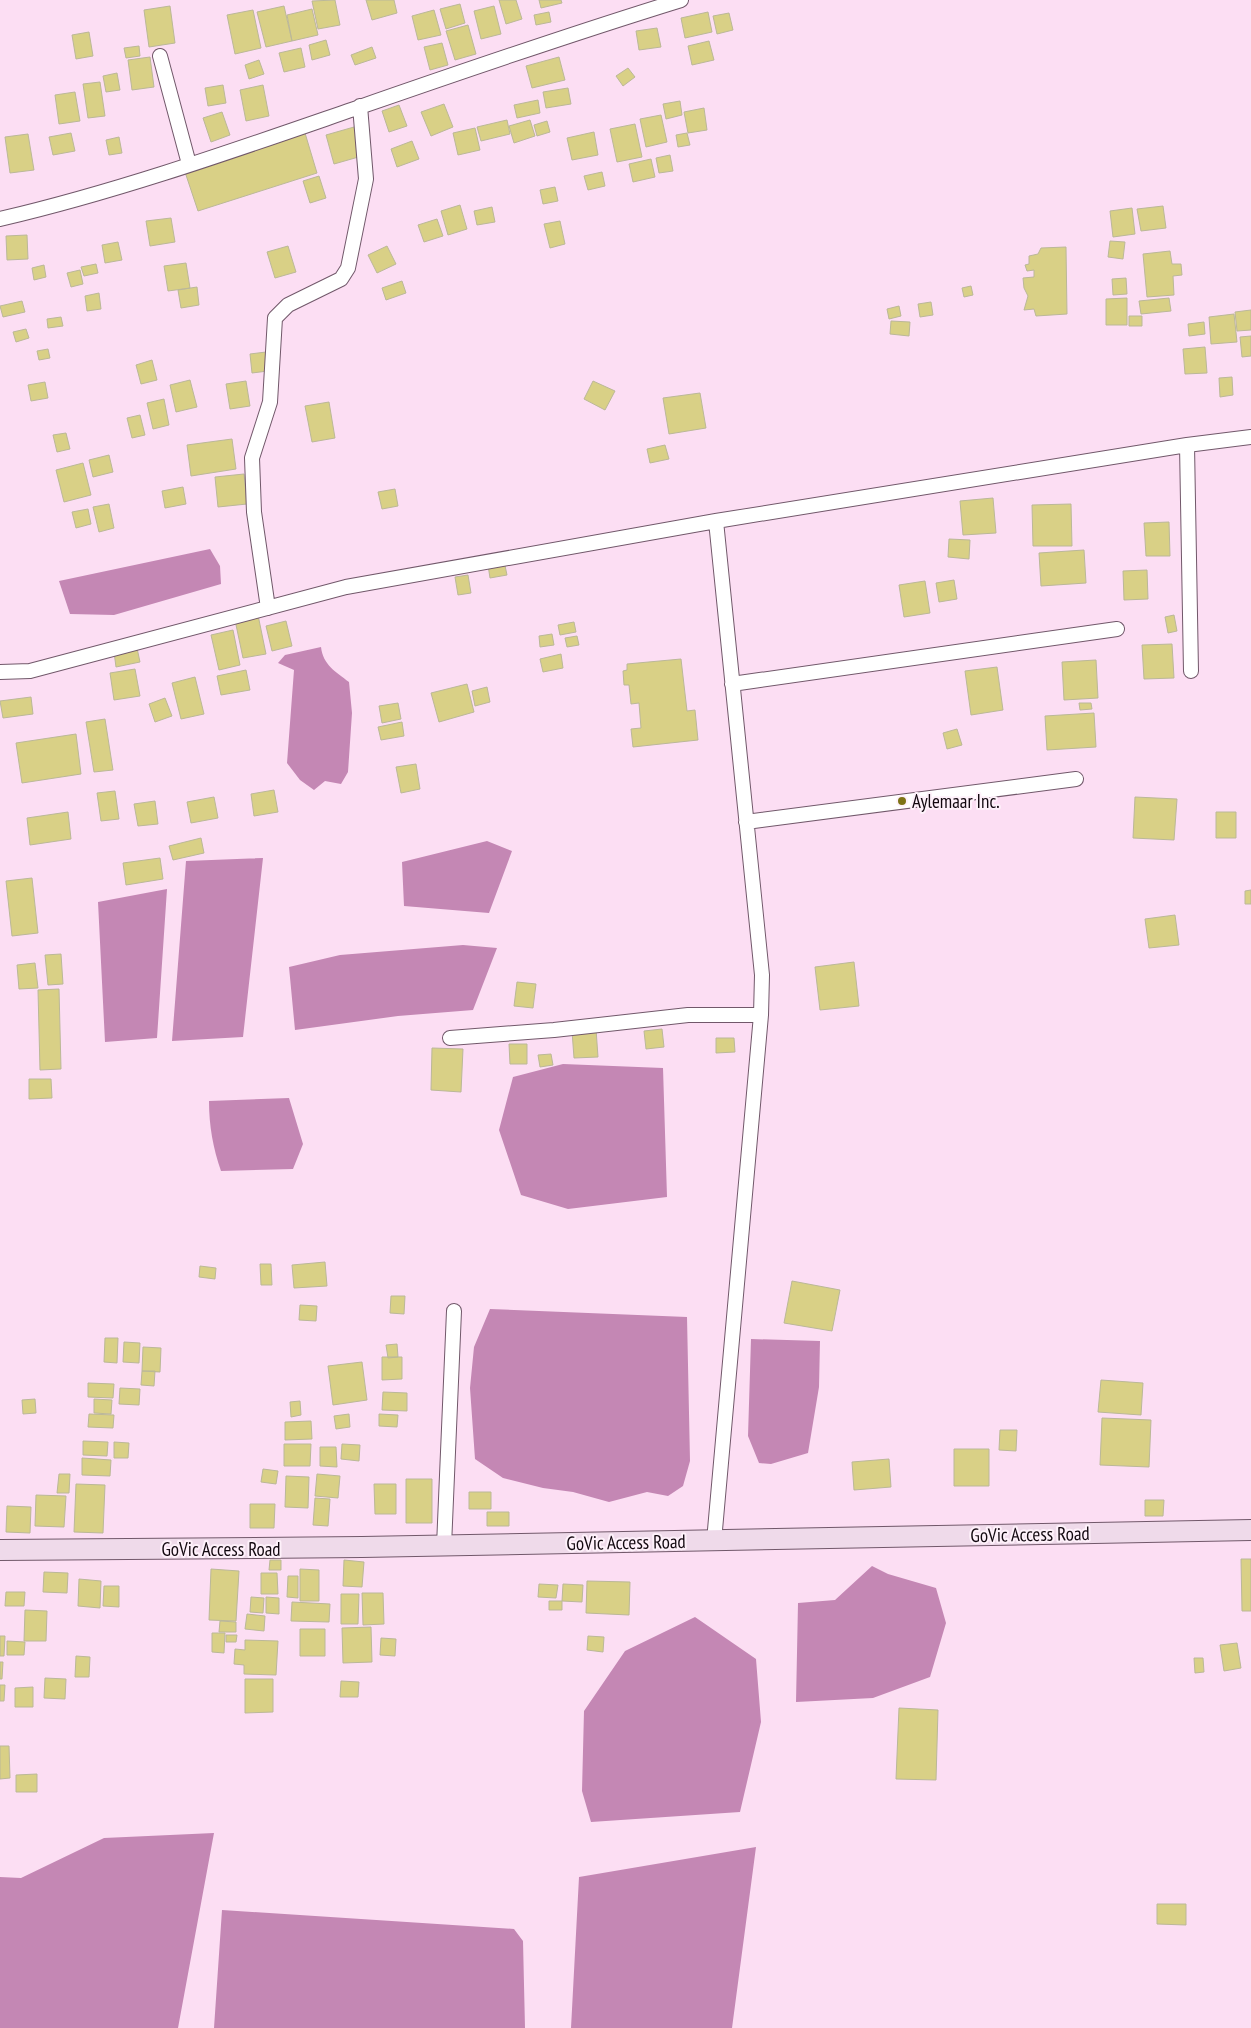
<svg xmlns="http://www.w3.org/2000/svg" width="1251" height="2028" viewBox="0 0 1251 2028" font-family="'PT Sans Narrow',sans-serif">
	<style>
		.water { fill: #c487b4 }
		.building { fill: #d9d086; stroke: #bbb898 }
		.lines { fill: none; stroke-linecap: round; stroke-linejoin: round }
		.minor-casing { stroke: #71586a; stroke-width: 16 }
		.secondary-casing { stroke: #71586a; stroke-width: 22 }
		.minor { stroke: #fff; stroke-width: 14 }
		.secondary { stroke: #efdaea; stroke-width: 20 }
		.poi-dot { fill: #7d7315; stroke: #fef1fa; stroke-width: 2 }
		.labels { text-anchor: middle; dominant-baseline: central; stroke-width: 4; stroke-linejoin: round; paint-order: stroke }
		.poi-label { font-size: 19px; fill: #12080f; stroke: #fef1fa; text-anchor: start }
		.street-label { font-size: 19px; fill: #12080f; stroke: #fef1fa }
	</style>
	<rect width="100%" height="100%" fill="#fcdef3"/>
	<!-- water -->
	<path class="water" d="M210,549l10,17 1,18 -107,31 -44,-1 -11,-33z
		M321,647c2,18 15,25 28,35l3,31 -4,59 -7,12 -16,-3 -11,9 -14,-10 -13,-17 7,-93 -16,-7 7,-8z
		M487,841l25,10 -23,62 -85,-7 -2,-44z
		M263,858l-20,179 -71,4 14,-180z
		M167,889l-10,149 -52,4 -7,-140z
		M463,945l34,3 -24,62 -75,6 -103,14 -6,-63 51,-12z
		M563,1064l100,4 4,129 -99,12 -47,-14 -22,-65 14,-53z
		M289,1098l14,46 -10,25 -72,2c-8,-23 -12,-45 -12,-70z
		M490,1309l197,8 3,144 -7,25 -15,10 -21,-4 -38,10 -36,-10 -30,-4 -40,-10 -28,-19 -5,-71 4,-41z
		M751,1339l69,2 -1,46 -11,66 -37,11 -12,-1 -11,-27z
		M872,1566l16,8 48,14 10,35 -16,54 -57,21 -77,4 2,-99 37,-3z
		M695,1617l61,42 5,63 -21,90 -149,10 -9,-31 2,-80 41,-60z
		M214,1833l-36,195h-178v-151l21,1 83,-40z
		M756,1847l-24,181h-161l8,-151z
		M222,1910l292,19 9,12 2,87h-311z"/>
	<!-- building -->
	<path class="building" d="M335,0l5,25 -22,4 -6,-28z
		M366,0h28l3,13 -25,7z
		M499,0h17l6,19 -16,5z
		M539,0h22l1,3 -21,5z
		M460,4l5,19 -19,6 -6,-20z
		M170,6l5,37 -26,4 -5,-37z
		M284,6l8,35 -26,6 -9,-35z
		M494,6l7,28 -20,5 -7,-28z
		M312,9l6,26 -26,6 -5,-26z
		M253,10l8,38 -26,6 -8,-39z
		M434,10l7,25 -23,5 -6,-24z
		M549,12l2,10 -15,3 -2,-10z
		M708,12l4,20 -27,6 -4,-20z
		M729,13l4,17 -16,4 -4,-18z
		M468,25l8,29 -21,6 -9,-29z
		M657,28l4,19 -22,3 -3,-19z
		M89,32l4,24 -17,3 -4,-24z
		M326,40l4,15 -18,5 -3,-15z
		M709,41l5,19 -22,5 -4,-19z
		M442,43l6,22 -18,5 -6,-23z
		M139,46l1,10 -14,2 -2,-10z
		M372,47l4,11 -21,7 -4,-10z
		M301,48l4,19 -21,5 -5,-19z
		M150,57l4,30 -22,3 -4,-30z
		M559,57l6,23 -33,8 -6,-22z
		M259,60l5,14 -15,5 -4,-14z
		M628,68l7,9 -12,9 -7,-10z
		M117,73l3,17 -14,2 -3,-16z
		M100,82l5,34 -17,2 -5,-34z
		M223,85l3,18 -18,3 -3,-18z
		M263,85l6,31 -23,5 -6,-31z
		M568,88l3,16 -25,4 -3,-16z
		M75,92l5,29 -21,3 -4,-29z
		M538,100l2,13 -23,5 -3,-13z
		M680,101l2,14 -16,4 -3,-15z
		M444,104l9,23 -22,9 -10,-24z
		M399,105l8,21 -18,6 -7,-21z
		M704,108l3,22 -19,3 -4,-21z
		M222,112l8,23 -19,7 -8,-24z
		M661,115l6,27 -21,5 -6,-28z
		M507,120l3,14 -29,7 -4,-14z
		M530,120l5,16 -21,7 -5,-17z
		M547,121l3,11 -13,4 -3,-11z
		M635,124l7,33 -25,5 -7,-33z
		M354,127l8,29 -28,8 -8,-29z
		M475,128l5,22 -22,5 -5,-22z
		M594,132l4,23 -26,5 -5,-22z
		M71,133l4,18 -22,4 -4,-18z
		M305,133l12,40 -119,38 -13,-39z
		M687,133l3,12 -12,2 -2,-12z
		M28,134l6,36 -24,3 -5,-36z
		M119,137l3,16 -13,2 -3,-15z
		M412,141l7,18 -22,8 -6,-18z
		M670,155l3,16 -14,2 -3,-15z
		M651,159l4,18 -22,5 -4,-18z
		M602,172l3,14 -17,4 -4,-14z
		M319,176l7,22 -16,5 -7,-22z
		M555,187l3,14 -15,3 -3,-14z
		M460,205l7,24 -19,6 -7,-24z
		M1163,206l3,22 -25,3 -4,-22z
		M492,207l3,15 -18,3 -3,-14z
		M1132,208l3,26 -22,3 -3,-26z
		M171,218l4,24 -25,4 -4,-25z
		M437,219l6,17 -19,6 -6,-17z
		M560,221l5,23 -15,4 -6,-24z
		M27,235l1,24 -21,1 -1,-24z
		M1110,241l15,1 -2,17 -15,-2z
		M118,242l4,18 -17,3 -3,-18z
		M288,246l8,26 -21,6 -8,-26z
		M387,246l9,18 -19,9 -9,-18z
		M1066,247l1,67 -31,2 -2,-7 -10,1 4,-14 -4,-8 -1,-10 11,-1v-7l-7,1 -2,-6 4,-1v-8l9,-2 3,-6z
		M1170,251l2,13h9l1,11 -9,1 1,19 -27,2 -4,-43z
		M186,263l4,25 -22,3 -4,-25z
		M96,264l2,9 -14,3 -3,-9z
		M44,265l2,12 -12,3 -2,-12z
		M80,270l3,14 -12,3 -4,-14z
		M1126,278l1,16 -14,1 -1,-16z
		M402,281l4,12 -20,7 -4,-12z
		M971,286l2,9 -9,2 -2,-9z
		M197,287l2,18 -18,3 -3,-18z
		M99,293l2,16 -14,2 -2,-15z
		M1127,298v27h-21v-26z
		M1169,298l2,13 -30,3 -2,-13z
		M22,301l3,11 -22,5 -3,-11z
		M931,302l2,13 -13,2 -2,-13z
		M899,306l2,10 -12,3 -2,-10z
		M1251,310v20l-14,1 -2,-19z
		M1234,314l3,28 -26,2 -2,-27z
		M1129,316h13v10h-13z
		M61,317l2,9 -15,2 -1,-9z
		M891,321l19,1 -1,14 -19,-2z
		M1204,322l1,12 -16,2 -1,-12z
		M26,329l3,9 -13,4 -3,-10z
		M1251,336v20l-9,1 -2,-20z
		M1205,347l2,26 -22,1 -2,-25z
		M48,349l2,9 -11,2 -2,-9z
		M266,352l2,19 -16,2 -2,-19z
		M152,360l5,20 -16,4 -5,-19z
		M1232,377l1,18 -13,2 -1,-19z
		M190,380l7,27 -21,5 -6,-27z
		M246,381l4,25 -20,3 -4,-25z
		M593,381l22,10 -10,19 -21,-11z
		M45,382l3,16 -17,3 -3,-16z
		M700,393l6,35 -37,6 -6,-36z
		M164,399l5,26 -16,4 -6,-26z
		M329,402l6,36 -23,4 -7,-36z
		M140,415l5,20 -13,3 -5,-20z
		M66,433l4,16 -13,3 -4,-17z
		M232,439l4,30 -45,7 -4,-31z
		M665,445l4,14 -19,4 -3,-14z
		M109,455l4,17 -20,5 -4,-17z
		M83,463l8,32 -27,7 -8,-32z
		M244,474l3,30 -29,3 -3,-30z
		M183,487l3,17 -21,4 -3,-17z
		M395,489l3,17 -16,3 -4,-17z
		M993,498l3,35 -33,2 -3,-34z
		M109,504l5,24 -15,4 -6,-25z
		M1071,504l1,42h-39l-1,-41z
		M88,509l3,15 -15,4 -4,-16z
		M1169,522l1,34h-24l-2,-33z
		M949,539l21,1 -1,19 -21,-2z
		M1084,550l2,33 -45,3 -2,-33z
		M504,561l3,14 -17,3 -2,-13z
		M1147,570l1,29 -24,1 -1,-29z
		M468,575l3,18 -13,2 -3,-18z
		M954,580l3,19 -18,3 -3,-19z
		M925,581l5,32 -26,4 -5,-32z
		M258,615l8,39 -23,4 -8,-38z
		M1174,615l3,16 -9,2 -3,-16z
		M286,621l6,25 -20,5 -6,-25z
		M574,622l2,10 -16,3 -2,-10z
		M233,630l7,35 -21,5 -8,-35z
		M552,634l2,11 -14,2 -1,-11z
		M577,636l2,9 -12,2 -2,-9z
		M1172,644l2,34 -30,1 -2,-34z
		M137,648l3,14 -24,5 -2,-15z
		M561,654l2,14 -20,4 -3,-13z
		M681,659l6,52 8,-1 3,30 -65,7 -2,-18 10,-1 -2,-25 -8,1 -2,-19h-5l-1,-14 4,-1v-6z
		M1096,660l2,38 -34,2 -2,-38z
		M997,667l6,43 -32,5 -6,-44z
		M135,669l5,27 -26,4 -4,-27z
		M246,670l4,20 -29,5 -4,-19z
		M195,677l9,37 -23,5 -9,-36z
		M467,684l7,28 -35,10 -8,-29z
		M487,687l3,15 -15,4 -3,-15z
		M31,697l2,17 -30,4 -3,-17z
		M165,698l7,18 -17,6 -6,-18z
		M398,703l3,16 -19,4 -3,-17z
		M1079,703h12l1,6 -12,1z
		M1094,713l2,34 -49,3 -2,-34z
		M105,719l8,51 -19,2 -8,-50z
		M402,722l2,14 -23,4 -3,-13z
		M957,729l5,16 -15,4 -4,-16z
		M76,734l5,40 -59,9 -6,-40z
		M416,764l4,25 -19,4 -5,-26z
		M274,790l4,22 -24,4 -3,-22z
		M115,791l4,28 -18,2 -4,-28z
		M214,797l4,21 -27,5 -4,-21z
		M1135,797l42,2 -3,41 -41,-2z
		M155,801l3,23 -20,2 -4,-22z
		M68,812l3,27 -41,6 -3,-27z
		M1216,812h20v26h-20z
		M201,838l3,15 -31,7 -4,-14z
		M160,858l3,21 -37,6 -3,-22z
		M32,878l6,55 -26,3 -6,-55z
		M1251,890v14h-6v-13z
		M1175,915l4,30 -30,3 -4,-29z
		M61,954l2,30 -15,1 -3,-30z
		M854,962l5,44 -39,4 -5,-43z
		M35,963l3,25 -19,1 -2,-24z
		M517,982l19,2 -3,24 -19,-2z
		M59,989l2,80 -21,1 -2,-80z
		M596,1029l2,28 -24,1 -2,-27z
		M662,1029l2,18 -18,2 -2,-18z
		M716,1038h18l1,14 -19,1z
		M509,1044h18v20h-17z
		M432,1048l31,1 -2,43 -30,-2z
		M551,1054l2,11 -13,2 -2,-12z
		M29,1079h22l1,19 -23,1z
		M325,1262l2,24 -33,2 -2,-23z
		M260,1264h11l1,21h-11z
		M200,1266l16,2 -1,11 -16,-2z
		M792,1281l48,9 -8,41 -48,-8z
		M391,1296h14l-1,18 -14,-1z
		M300,1305l17,1 -1,15 -17,-1z
		M105,1338h13l-1,25 -13,-1z
		M124,1342l16,1 -1,20 -16,-1z
		M397,1344l1,13 -10,1 -2,-13z
		M143,1347l18,1 -1,24 -18,-1z
		M382,1357h20v22l-20,1z
		M362,1362l5,38 -34,5 -5,-39z
		M142,1371h13l-1,15 -13,-1z
		M1101,1380l42,3 -2,32 -43,-3z
		M88,1383l26,1 -1,14 -25,-1z
		M120,1388l20,1 -1,16 -20,-1z
		M383,1392l24,1v18l-25,-1z
		M35,1399l1,14 -13,1 -1,-14z
		M94,1399l18,1 -1,14 -17,-1z
		M300,1401l1,14 -10,2 -1,-15z
		M89,1414l25,1 -1,13 -25,-1z
		M349,1414l1,13 -14,2 -2,-13z
		M379,1414l19,1 -1,12 -18,-1z
		M1102,1418l49,2 -2,47 -49,-2z
		M311,1421l1,18 -27,1v-18z
		M1000,1430h17l-1,21 -17,-1z
		M83,1441l25,1 -1,14 -24,-1z
		M114,1442l15,1 -1,15h-14z
		M284,1444h27l-1,22h-26z
		M342,1444l18,1 -1,16 -18,-2z
		M320,1447h16l1,20 -17,-1z
		M954,1449h35v37h-35z
		M82,1458l29,2 -1,16 -28,-1z
		M889,1459l2,28 -37,3 -2,-28z
		M263,1469l15,2 -2,13 -15,-2z
		M59,1474h11l-1,19h-12z
		M317,1474l23,2 -2,22 -23,-2z
		M286,1476l23,1 -1,31 -23,-1z
		M406,1479h26v44h-26z
		M76,1484l29,1 -2,48 -29,-1z
		M374,1484h22v30h-21z
		M469,1492h22v17h-22z
		M36,1495l30,1 -2,31 -29,-1z
		M315,1498l15,1 -2,27 -15,-1z
		M1145,1500h19l-1,16h-18z
		M250,1504h25l-1,24h-24z
		M7,1506l24,1 -1,26 -24,-1z
		M487,1512h22v14h-22z
		M1241,1559h10v52h-9z
		M270,1560h11v10h-12z
		M344,1560l20,2 -2,25 -19,-1z
		M211,1569l28,2 -3,50 -27,-1z
		M300,1569l19,1v31h-19z
		M44,1572l24,1 -1,20 -24,-1z
		M261,1573h16l1,21h-17z
		M288,1576h10v22l-11,-1z
		M79,1579l22,2 -1,27 -22,-2z
		M587,1581l43,1 -1,33 -43,-2z
		M539,1584l19,1 -2,13 -18,-1z
		M563,1584l20,1 -1,17 -20,-1z
		M104,1586h15v21l-16,-1z
		M6,1592h19l-1,14h-19z
		M362,1593h21l1,31 -21,1z
		M341,1594h18l-1,30h-17z
		M251,1597l13,1 -1,15 -13,-1z
		M266,1597l13,1v16l-13,-1z
		M549,1601h13v9h-13z
		M292,1602l38,2 -1,18 -38,-1z
		M25,1610l22,1 -1,30h-22z
		M247,1614l18,2 -1,15 -19,-2z
		M220,1621l16,1v10h-17z
		M371,1627l1,35 -29,1 -1,-35z
		M300,1629h25v27h-25z
		M212,1633h13l-1,20 -12,-1z
		M226,1635h11l-1,7h-10z
		M0,1636h5l-1,20h-4z
		M588,1636l16,1 -1,15 -16,-2z
		M381,1638l15,1 -1,17 -15,-1z
		M245,1640l33,1 -2,34 -32,-1v-9l-10,-1 1,-15 10,1z
		M7,1641l18,1 -1,13h-17z
		M1237,1643l4,25 -17,3 -4,-26z
		M76,1656l14,1 -1,20h-14z
		M1194,1658h9l1,14 -9,1z
		M0,1662h3l-1,17h-2z
		M45,1678l21,1 -1,20 -21,-1z
		M245,1679h28v33l-28,1z
		M341,1681l18,1 -1,15h-18z
		M0,1685h5l-1,16h-4z
		M33,1687v20h-18v-19z
		M899,1708l39,2 -2,70 -40,-1z
		M0,1746h9l1,32 -10,1z
		M37,1774v18h-21v-17z
		M1157,1904h29v21l-29,-1z"/>
	<g class="lines">
		<defs>
			<path id="minor" d="M160,56l29,108
				M0,219c120,-28 238,-70 354,-110 109,-38 217,-75 327,-109
				M1187,445l4,226
				M268,608l-14,-96 -2,-54 18,-56 5,-84 13,-13 53,-26 7,-11 18,-89 -6,-73
				M0,672l30,-1 316,-84 370,-66 471,-76 64,-8
				M732,684l385,-55
				M746,822l330,-43
				M450,1038l104,-8 134,-15h73
				M714,1541l47,-526 1,-40 -46,-454
				M444,1546l10,-235"/>
			<path id="secondary" d="M0,1550l362,-3 889,-17"/>
		</defs>
		<!-- minor casing -->
		<use href="#minor" class="minor-casing"/>
		<!-- secondary casing -->
		<use href="#secondary" class="secondary-casing"/>
		<!-- minor -->
		<use href="#minor" class="minor"/>
		<!-- secondary -->
		<use href="#secondary" class="secondary"/>
	</g>
	<!-- markers -->
	<circle class="poi-dot" cx="902" cy="801" r="5"/>
	<g class="labels">
		<!-- poi labels -->
		<g class="poi-label">
			<text x="912" y="801">Aylemaar Inc.</text>
		</g>
		<!-- street labels -->
		<g class="street-label">
			<text transform="translate(1030 1534) rotate(-1)">GoVic Access Road</text>
			<text transform="translate(626 1542) rotate(-1)">GoVic Access Road</text>
			<text x="221" y="1549">GoVic Access Road</text>
		</g>
	</g>
</svg>
